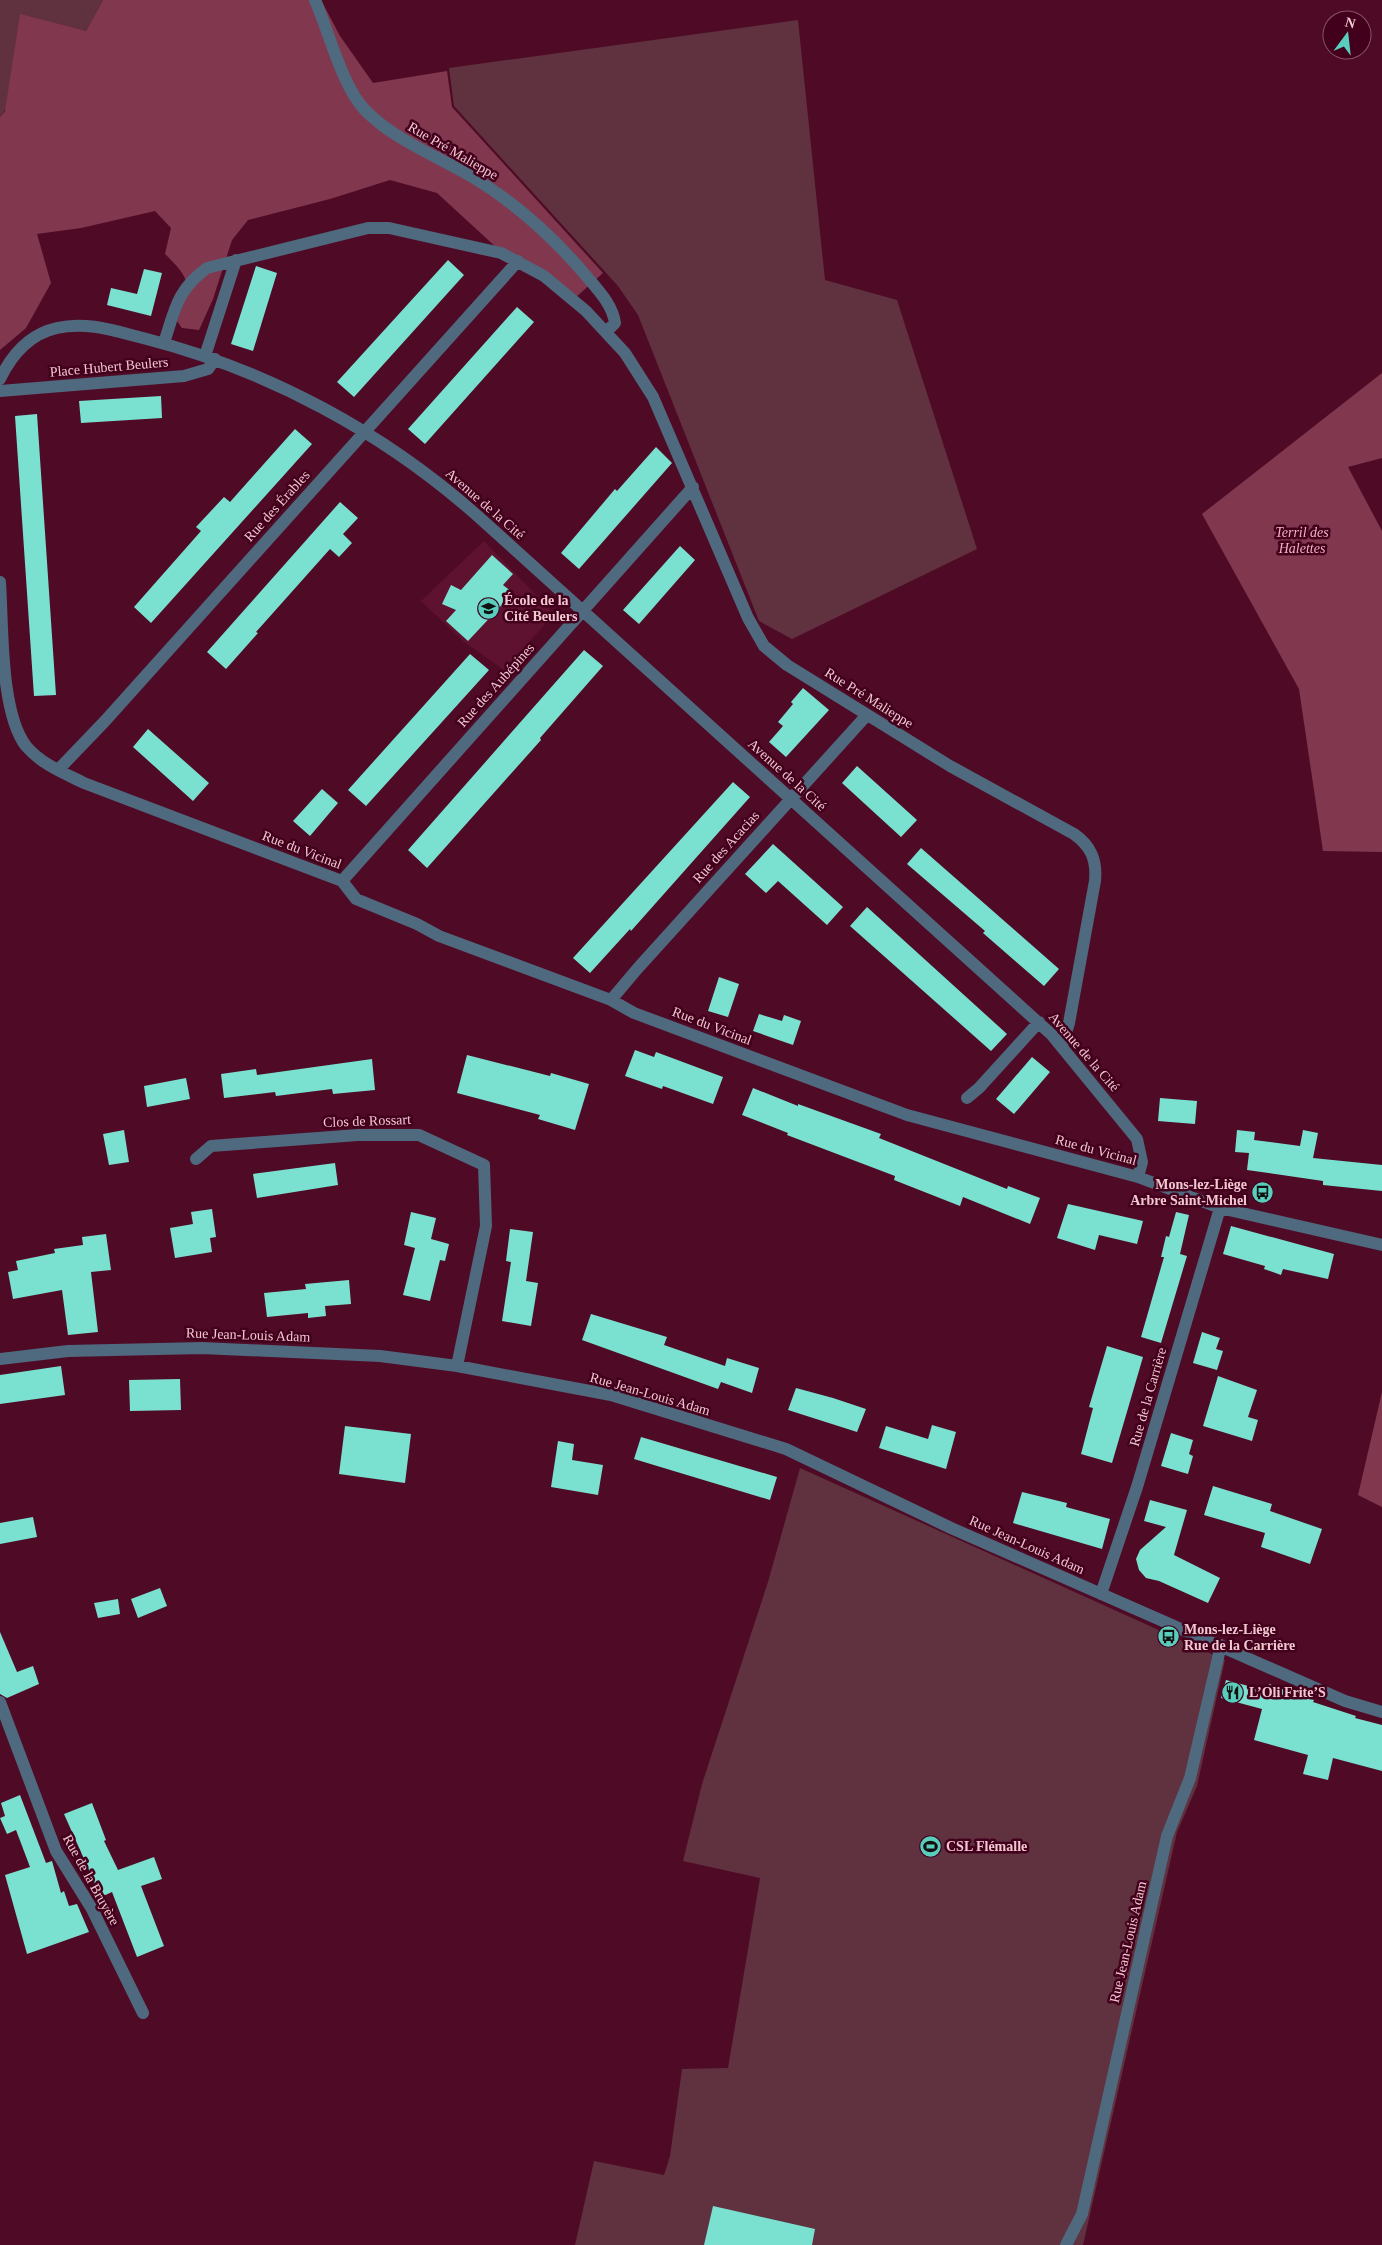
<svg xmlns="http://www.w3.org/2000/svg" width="1382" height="2245" viewBox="0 0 1382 2245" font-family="Georgia,serif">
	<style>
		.built { fill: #5e122f }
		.green { fill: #60313f }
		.forest { fill: #81384f }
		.building { fill: #7ae1d1 }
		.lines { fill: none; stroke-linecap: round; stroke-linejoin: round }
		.minor { stroke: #4f697e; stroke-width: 12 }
		.labels { text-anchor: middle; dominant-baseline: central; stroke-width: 5; stroke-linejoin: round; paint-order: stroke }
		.street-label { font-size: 14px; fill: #f1c7d0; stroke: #43001c }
		.park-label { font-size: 14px; font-style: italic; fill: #f4b1c1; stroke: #43001c }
		.poi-label { font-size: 14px; font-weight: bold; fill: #f1c7d0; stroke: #43001c; text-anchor: start }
	</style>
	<rect width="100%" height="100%" fill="#4f0b26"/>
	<!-- built -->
	<path class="built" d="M484,541l70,73 -50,56 -41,-29 -42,-40z"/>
	<!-- green -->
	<path class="green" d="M0,0h103l-17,31 -22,-4 -64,90z
		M798,20l27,260 72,20 80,249 -185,90 -33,-18 -121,-306 -20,-29 -164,-180 -5,-38z
		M800,1468l425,192 -28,126 -20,46 -94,413h-508l19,-84 70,14 6,-19 12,-87 46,-1 32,-190 -77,-17 19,-77 66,-202z"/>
	<!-- forest -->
	<path class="forest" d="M103,0h218l19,36 33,47 74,-12 5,36 151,166 -28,25 -77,-49 -61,-56 -47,-13 -60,19 -82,21 -16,20 -19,59 -14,31 -17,-2 -5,-7c13,-35 17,-39 -12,-67l6,-26 -16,-17 -74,17 -44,6 14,49 -25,45 -26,22v-233l5,-6 15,-97 66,17z
		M1382,373v85l-34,9 34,64v321l-59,-1 -24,-162 -97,-175z
		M1382,1392v115l-24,-12z"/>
	<!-- building -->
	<path class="building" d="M448,260l16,15 -110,122 -17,-15z
		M256,266l21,7 -24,78 -22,-7z
		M144,269l18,4 -11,43 -44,-11 4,-17 26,6z
		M517,307l17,15 -109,122 -17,-15z
		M161,396l1,22 -81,5 -2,-22z
		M37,414l19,281 -22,1 -19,-280z
		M295,429l17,15 -161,179 -17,-16 67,-76 -5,-4 28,-30 6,5z
		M656,447l16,16 -93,106 -18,-16 54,-64 2,2z
		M340,502l18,16 -15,16 9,9 -13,14 -9,-8 -74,83 2,1 -32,36 -19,-17z
		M680,546l15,14 -56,64 -16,-14z
		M492,555l21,19 -10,11 10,8 -45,48 -22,-20 10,-11 -14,-6 9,-19 10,5z
		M584,650l19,16 -63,72 1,2 -114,128 -19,-18z
		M470,654l19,16 -123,136 -18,-16z
		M803,688l26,22 -43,47 -17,-15 14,-16 -5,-4 15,-18 -2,-2z
		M148,729l61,54 -16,18 -60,-54z
		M857,766l60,54 -16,17 -59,-54z
		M733,782l17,15 -119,134 -1,-2 -40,44 -17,-15z
		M322,789l16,14 -28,33 -17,-15z
		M773,844l70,63 -16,18 -49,-44 -12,12 -21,-19z
		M921,848l138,121 -15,17 -61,-53 2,-2 -78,-67z
		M867,907l140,127 -16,17 -141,-125z
		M719,977l20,7 -11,33 -20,-6z
		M759,1014l23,7 2,-6 17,6 -8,24 -40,-14z
		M635,1050l19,7 2,-5 67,25 -10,27 -50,-18 -1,3 -37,-13z
		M467,1055l83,21 1,-3 38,11 -14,46 -37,-11 2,-4 -83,-22z
		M1032,1057l18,15 -36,42 -18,-15z
		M372,1059l3,31 -42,4 -1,-5 -56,7 -1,-4 -51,6 -3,-24 35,-5 1,6z
		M186,1078l4,21 -43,8 -3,-21z
		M753,1088l45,18v-2l83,30 -2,4 128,51 1,-3 32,12 -10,26 -67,-27 -3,9 -66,-26 1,-4 -108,-41 1,-2 -46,-18z
		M1160,1098l37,3 -2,23 -37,-3z
		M124,1130l5,32 -20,3 -6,-31z
		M1237,1130l18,2 -1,8 46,6 3,-16 15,3 -5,25 69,7v26l-59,-6v-4l-76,-11 2,-17 -14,-1z
		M335,1163l3,22 -81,13 -4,-24z
		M1068,1204l75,17 -6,23 -38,-9 -4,15 -38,-12z
		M212,1209l4,28 -6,1 2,14 -37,6 -5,-30 23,-4 -2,-12z
		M411,1212l25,6 -5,21 18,5 -4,17 -5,-1 -10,41 -27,-6 12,-47 -11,-3z
		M1176,1212l13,3 -9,39 7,2 -26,87 -20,-6 23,-80h-3l5,-21 3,1z
		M1231,1226l103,28 -6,25 -45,-10 -2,6 -17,-6 1,-3 -42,-12z
		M510,1229l23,3 -7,49 12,2 -7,43 -29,-5 9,-59 -5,-1z
		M106,1234l5,36 -20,2 7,60 -30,3 -6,-45 -49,9 -5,-27 10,-2 -2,-9 39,-8 -1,-4 29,-4 -1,-8z
		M349,1280l2,24 -26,2 1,10 -18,2v-5l-41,4 -3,-24 42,-4 -1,-5z
		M591,1314l76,23 -3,8 61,21 2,-8 32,10 -7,25 -31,-11 -3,7 -136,-49z
		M1202,1332l18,6 -4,11 7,2 -6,19 -24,-7z
		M1107,1346l36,11 -31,106 -31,-9 12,-46 -4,-1z
		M61,1366l4,29 -65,9v-29z
		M1218,1376l39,14 -9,27 10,3 -6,21 -49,-15z
		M180,1379l1,31 -51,1 -1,-31z
		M796,1388l37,10 33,11 -9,23 -69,-22z
		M932,1425l24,7 -10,37 -67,-21 7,-22 42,13z
		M345,1426l66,8 -6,49 -66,-9z
		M1171,1433l22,7 -4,14 4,2 -5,18 -27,-8z
		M641,1437l136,40 -7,23 -136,-41z
		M558,1441l16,3 -2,16 31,5 -5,30 -47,-8z
		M1213,1486l59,18 -2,7 52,18 -12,35 -49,-17 4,-14 -61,-18z
		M1022,1492l45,11 -1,4 44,12 -8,30 -89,-26z
		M1150,1500l37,10 -13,45 46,23 -12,25 -49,-22 -13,-3 -7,-8 -3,-11 4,-9 26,-23 -22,-6z
		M33,1517l4,20 -37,7v-21z
		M160,1588l7,18 -29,12 -7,-19z
		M118,1599l2,15 -22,4 -4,-15z
		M0,1632l17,40 16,-6 6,18 -32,14 -7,-4z
		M1226,1680l41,11 2,-7 45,16 -1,2 43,14 -1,2 27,7v46l-49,-13 -5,22 -25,-6 5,-19 -54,-15 8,-31 -41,-11z
		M20,1795l26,68 6,-2 9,32 3,-2 5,15 8,-2 12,28 -62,22 -22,-79 25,-8 -14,-37 -9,4 -7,-16 5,-2 -4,-13z
		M92,1803l14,37 -2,1 14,29 36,-13 8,22 -21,7 23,60 -27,11 -25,-65 -11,5 -37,-83z
		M713,2206l102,23 -3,16h-108z"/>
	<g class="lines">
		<!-- minor -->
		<path class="minor" d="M315,0c14,32 27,86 50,110 30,31 73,46 109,68 43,26 82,62 114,100 11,13 25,28 27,45l-9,9
			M164,343c11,-34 13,-53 43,-75l161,-40h21l112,25 43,23 42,35 39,42 28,44 95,221 16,28 23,19 163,101 124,68c17,12 23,26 21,47l-26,142 -7,23
			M205,356l31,-96
			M0,379c12,-25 30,-45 57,-51 29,-7 58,3 86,10 125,32 241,94 338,181l570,515 86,105 5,23 -4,15
			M0,391l184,-15 24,-7 7,-10
			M0,582c3,44 0,130 26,164 15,18 38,27 58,37l258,98 14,18 61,25 22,12 172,64 23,13 273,102 231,62 82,31 162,37
			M58,770l47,-49 413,-460
			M342,881l351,-394
			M611,1000l27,-32 228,-252
			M967,1098l12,-10 60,-66
			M196,1159l15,-13 147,-11h61l65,30 2,61 -29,140
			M0,1359l68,-8 134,-3 178,8 77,10 154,29 175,54 165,79 394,173 37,11
			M1101,1594l36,-107 83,-279
			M0,1702l56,149 36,58 51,104
			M1066,2245l16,-31 85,-378 23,-58 31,-133"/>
	</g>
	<!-- icons -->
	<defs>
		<symbol id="school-disc" viewBox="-11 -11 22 22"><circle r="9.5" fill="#5acebd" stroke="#43001c"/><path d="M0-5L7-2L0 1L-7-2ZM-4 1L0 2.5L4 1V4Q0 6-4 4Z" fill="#111"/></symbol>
		<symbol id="bus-disc" viewBox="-11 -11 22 22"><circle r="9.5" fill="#5acebd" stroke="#43001c"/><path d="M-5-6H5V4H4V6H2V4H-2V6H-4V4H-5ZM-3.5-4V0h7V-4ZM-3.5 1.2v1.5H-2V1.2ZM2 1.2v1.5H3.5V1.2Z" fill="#111"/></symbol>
		<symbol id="restaurant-disc" viewBox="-11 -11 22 22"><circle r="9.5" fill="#5acebd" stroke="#43001c"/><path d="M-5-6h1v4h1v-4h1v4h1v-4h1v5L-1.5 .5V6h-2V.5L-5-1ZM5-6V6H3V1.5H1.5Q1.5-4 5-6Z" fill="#111"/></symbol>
		<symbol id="stadium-disc" viewBox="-11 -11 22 22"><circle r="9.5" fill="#5acebd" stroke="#43001c"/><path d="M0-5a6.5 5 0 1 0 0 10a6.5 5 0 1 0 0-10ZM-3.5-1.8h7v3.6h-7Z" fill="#111"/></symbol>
	</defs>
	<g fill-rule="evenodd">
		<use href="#school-disc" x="476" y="596" width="25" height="25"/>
		<use href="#bus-disc" x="1250" y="1180" width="25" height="25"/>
		<use href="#bus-disc" x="1156" y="1624" width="25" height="25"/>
		<use href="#restaurant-disc" x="1220" y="1680" width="25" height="25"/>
		<use href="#stadium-disc" x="918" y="1834" width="25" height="25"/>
	</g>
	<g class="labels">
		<!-- street labels -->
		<g class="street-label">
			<text transform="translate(453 151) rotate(30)">Rue Pré Malieppe</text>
			<text transform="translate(109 367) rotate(-5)">Place Hubert Beulers</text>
			<text transform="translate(485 504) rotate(41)">Avenue de la Cité</text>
			<text transform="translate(277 506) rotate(-48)">Rue des Érables</text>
			<text transform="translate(496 685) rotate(-48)">Rue des Aubépines</text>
			<text transform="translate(869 698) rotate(32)">Rue Pré Malieppe</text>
			<text transform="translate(787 775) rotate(42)">Avenue de la Cité</text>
			<text transform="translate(726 847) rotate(-48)">Rue des Acacias</text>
			<text transform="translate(302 850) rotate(21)">Rue du Vicinal</text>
			<text transform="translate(712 1026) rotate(21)">Rue du Vicinal</text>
			<text transform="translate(1084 1052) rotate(49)">Avenue de la Cité</text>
			<text transform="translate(367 1121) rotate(-2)">Clos de Rossart</text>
			<text transform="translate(1096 1150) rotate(15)">Rue du Vicinal</text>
			<text transform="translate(248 1335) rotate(2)">Rue Jean-Louis Adam</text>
			<text transform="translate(650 1394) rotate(16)">Rue Jean-Louis Adam</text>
			<text transform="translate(1148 1397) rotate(-74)">Rue de la Carrière</text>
			<text transform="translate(1027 1545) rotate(24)">Rue Jean-Louis Adam</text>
			<text transform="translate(91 1880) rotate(61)">Rue de la Bruyère</text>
			<text transform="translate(1128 1942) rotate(-77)">Rue Jean-Louis Adam</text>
		</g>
		<!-- park labels -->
		<g class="park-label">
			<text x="1302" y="532">Terril des<tspan x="1302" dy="16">Halettes</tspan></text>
		</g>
		<!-- poi labels -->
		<g class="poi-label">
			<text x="504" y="600">École de la<tspan x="504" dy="16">Cité Beulers</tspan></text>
			<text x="1247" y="1184" text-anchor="end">Mons-lez-Liège<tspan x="1247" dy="16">Arbre Saint-Michel</tspan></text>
			<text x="1184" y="1629">Mons-lez-Liège<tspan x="1184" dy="16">Rue de la Carrière</tspan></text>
			<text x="1249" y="1692">L’Oli Frite’S</text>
			<text x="946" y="1846">CSL Flémalle</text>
		</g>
	</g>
	<!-- north arrow -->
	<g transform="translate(1347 35) rotate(15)"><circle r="24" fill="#43001c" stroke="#895064"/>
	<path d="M0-4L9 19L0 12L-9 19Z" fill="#5acebd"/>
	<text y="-8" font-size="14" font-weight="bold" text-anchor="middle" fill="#f1c7d0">N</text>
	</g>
</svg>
